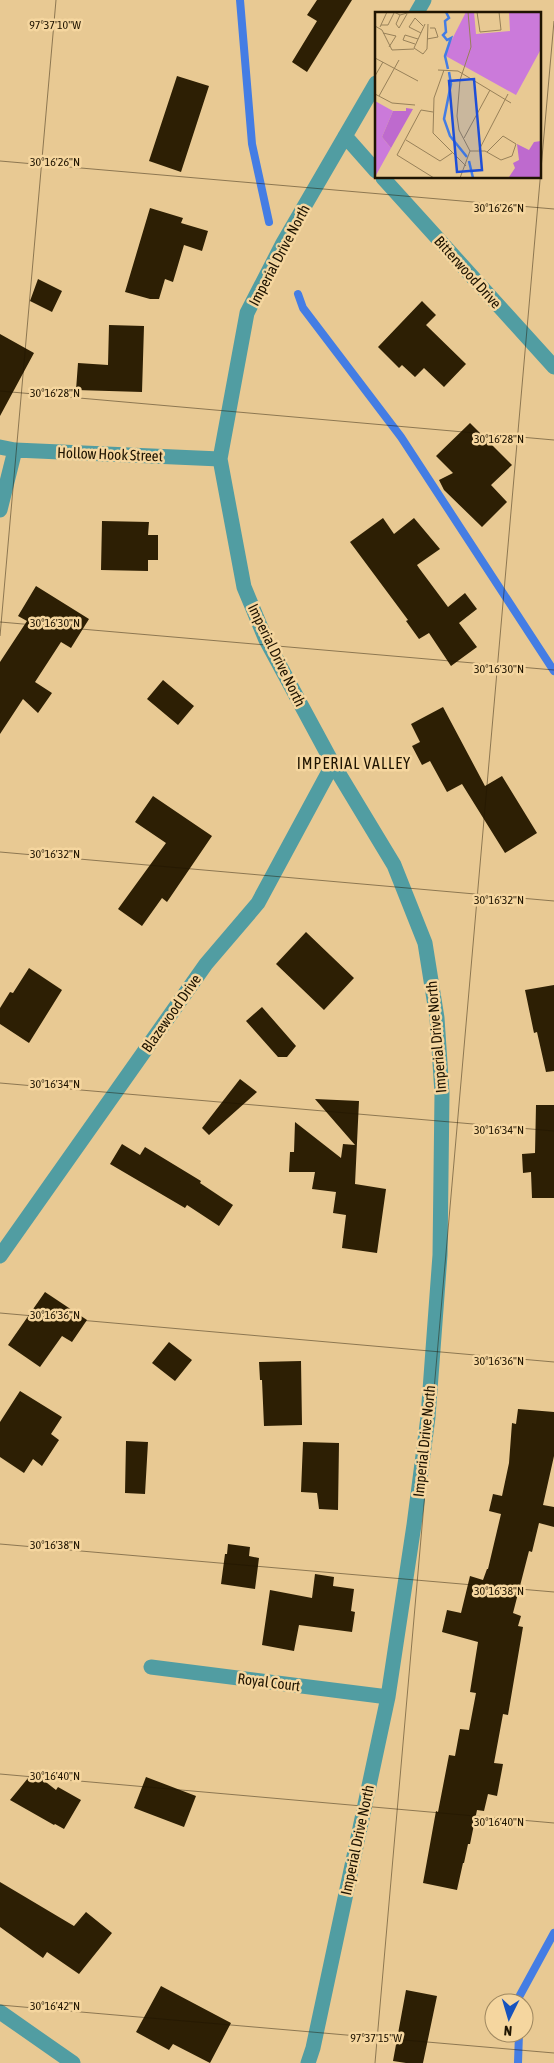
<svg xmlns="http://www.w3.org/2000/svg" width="554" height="2063" viewBox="0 0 554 2063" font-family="'Asap Condensed',sans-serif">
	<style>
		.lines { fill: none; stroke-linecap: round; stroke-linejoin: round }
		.stream { stroke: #447de4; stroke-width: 8 }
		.building { fill: #2d1f04 }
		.minor { stroke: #519da2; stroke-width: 15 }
		.ticks { fill: none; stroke: #1f1401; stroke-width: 1; stroke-opacity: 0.45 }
		.labels { text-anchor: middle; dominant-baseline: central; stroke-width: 5; stroke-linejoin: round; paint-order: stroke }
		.street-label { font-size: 15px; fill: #1f1401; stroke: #f5d69f }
		.neighbourhood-label { font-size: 16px; letter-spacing: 1px; fill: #1f1401; stroke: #f5d69f }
		.inset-river { fill: none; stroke: #447de4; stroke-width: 2.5 }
		.inset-road { fill: none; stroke: #988159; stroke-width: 1 }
		.view { fill: #1d4ed8; fill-opacity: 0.15; stroke: #1d4ed8; stroke-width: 2.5 }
		.inset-edge { fill: none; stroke: #1f1401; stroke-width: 2.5 }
		.ticks-label { font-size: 12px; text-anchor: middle; fill: #1f1401; stroke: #f5d69f; stroke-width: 5; stroke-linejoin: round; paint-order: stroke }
	</style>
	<rect width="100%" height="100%" fill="#e8c993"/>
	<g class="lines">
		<!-- stream -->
		<path class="stream" d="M240,0l12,144 17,78
			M298,294l5,14 98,129 153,234
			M519,2003v-6l35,-64
			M518,2063l1,-30"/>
	</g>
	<!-- building -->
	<path class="building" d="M317,0h35l-45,72 -15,-10 25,-41 -10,-6z
		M177,76l32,10 -28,86 -32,-11z
		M150,208l33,10 -2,5 27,8 -6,20 -18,-6 -11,37 -8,-3 -6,20h-9l-25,-7z
		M38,279l24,12 -10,21 -22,-11z
		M422,301l14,14 -10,10 40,39 -22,23 -20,-19 -9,9 -13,-12 -3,3 -21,-21z
		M109,325l35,1 -2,66 -66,-2 2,-27 30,2z
		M0,334l34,19 -34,63z
		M470,423l42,42 -21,20 16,17 -25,25 -38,-37 -5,-10 14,-7 -17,-17z
		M383,518l11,16 20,-16 26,31 -23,16 2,3 29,39 17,-14 12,16 -18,14 18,24 -26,19 -22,-33 -10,6 -13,-18 2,-1 -58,-78z
		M102,521l47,1 -1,13h10v25h-10v11l-47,-1z
		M36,586l53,33 -18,29 -10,-6 -26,40 17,11 -14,20 -15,-14 -23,35v-72l27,-41 -9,-5z
		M163,680l31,26 -16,19 -31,-26z
		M443,707l42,79 17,-10 35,57 -32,20 -43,-69 -15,8 -17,-31 -8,4 -10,-19 8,-4 -9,-18z
		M153,796l59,40 -45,66 -5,-4 -20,28 -24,-17 48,-66 -31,-21z
		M306,932l48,46 -30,32 -48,-46z
		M29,968l33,22 -33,53 -29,-19v-16l10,-16 3,1z
		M554,985v86l-8,1 -9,-40 -3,1 -9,-43z
		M262,1007l34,39 -9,11h-9l-32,-36z
		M240,1079l17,13 -48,43 -7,-7z
		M315,1099l44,2 -4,83 31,5 -9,64 -35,-5 4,-33 -13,-2 3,-21 -24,-3 3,-17h-26l1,-20h4l1,-30 46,36 2,-14 12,1z
		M536,1105h18v93h-22l-1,-26 -8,1 -1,-19 13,-1z
		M122,1144l18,11 5,-8 56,34 -1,2 33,22 -14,21 -32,-21 -2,3 -75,-44z
		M45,1292l42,28 -15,22 -10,-6 -22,31 -32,-22z
		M169,1342l23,18 -17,21 -23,-18z
		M301,1361l1,64 -38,1 -2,-46h-2l-1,-18z
		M20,1391l42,26 -11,17 8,6 -17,26 -9,-7 -9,14 -24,-16v-35z
		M518,1409l36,3v44l-11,49 11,2v20l-15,-4 -7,29 -3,-1 -16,62 8,3 -3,10 5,1 -15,88 -5,-1 -9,49 9,1 -6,32 -9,-2 -4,17 -7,-1 -7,34h-2l-4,19h-1l-6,27 -34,-7 13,-72 2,1 11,-57 6,1 5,-27 9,1 7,-37 -6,-1 8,-50 -36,-10 5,-22 14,3 9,-37 13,4 4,-11h1l13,-55 -12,-3 4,-17 9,2 7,-33 3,-40 4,1z
		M126,1441l22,1 -3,52 -20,-1z
		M303,1442l36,1 -1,67 -19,-1 -2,-16 -16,-1z
		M228,1544l22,3 -1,9 10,2 -4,31 -34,-5 4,-30h2z
		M315,1574l19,3 -1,9 21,3 -3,22 4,1 -3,20 -53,-7 -5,26 -32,-6 8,-55 42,8z
		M33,1772l23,18 2,-3 23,13 -17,29 -9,-5 -1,1 -44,-25z
		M146,1777l50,19 -12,31 -50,-19z
		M0,1882l74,44 12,-14 26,21 -33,41 -32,-22 -4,6 -43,-31z
		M161,1986l70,37 -21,40 -37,-19 -4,6 -33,-18z
		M406,1990l31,6 -14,67h-17l-13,-2z"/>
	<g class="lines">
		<!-- minor -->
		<path class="minor" d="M416,14l8,-14
			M345,136l31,35
			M383,178l171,189
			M0,447l15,3 205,9
			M0,510l15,-60
			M0,1256l206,-292 52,-61 75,-139
			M151,1667l237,30
			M0,2012l73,51
			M308,2063l5,-15 75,-351 26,-172 14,-108 12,-162 2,-162 -5,-75 -12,-75 -31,-78 -61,-101 -67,-124 -22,-53 -24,-128 27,-146 36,-70 93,-160"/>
	</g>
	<!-- ticks -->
	<path class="ticks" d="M0,161l554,48M0,391l554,49M0,622l554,48M0,636l56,-636M0,852l554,49M0,1083l554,48M0,1313l554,49M0,1544l554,48M0,1774l554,49M0,2005l554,48M375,2063l179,-2042"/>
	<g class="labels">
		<!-- street labels -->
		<g class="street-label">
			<text transform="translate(279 255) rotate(-62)">Imperial Drive North</text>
			<text transform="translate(468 272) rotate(48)">Bitterwood Drive</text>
			<text transform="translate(110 454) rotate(2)">Hollow Hook Street</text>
			<text transform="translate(277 655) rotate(64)">Imperial Drive North</text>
			<text transform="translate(171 1013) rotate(-55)">Blazewood Drive</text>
			<text transform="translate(436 1037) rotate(-95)">Imperial Drive North</text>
			<text transform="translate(424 1441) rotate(-84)">Imperial Drive North</text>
			<text transform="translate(269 1682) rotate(7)">Royal Court</text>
			<text transform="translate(357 1840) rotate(-78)">Imperial Drive North</text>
		</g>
		<!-- neighbourhood labels -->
		<g class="neighbourhood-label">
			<text x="354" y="763">IMPERIAL VALLEY</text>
		</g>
	</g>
	<!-- overview -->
	<g transform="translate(375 12)">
		<rect width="166" height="166" fill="#e8c993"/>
		<path d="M91,0h8l2,22 34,-3 -1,-19h32v37l-25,46 -72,-40zM0,89l18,10 -11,26 9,11 -16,29z" fill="#cb7ada"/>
		<path d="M31,96l7,1 -22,39 -9,-11 11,-26h13zM166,129v37h-41l9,-1 6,-9 -2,-5 6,-3 -2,-16 12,6 5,-8z" fill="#be6ace"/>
		<path class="inset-river" d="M71,0l3,6 -4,3 1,11 -3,3 4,5 4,-2 -6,18 3,13M74,60l2,12 -7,35 6,17 17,21M94,149l4,17"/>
		<path class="inset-road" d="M19,0l6,3 11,-3M102,0l3,20 21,-2 -2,-18M25,3l-4,9 3,4 8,-14M50,12l-11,24 9,6 4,-5 1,-25M6,13h7l6,-12M0,14l7,4 10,20 22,-1M5,15l7,-15M8,21l13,3 -7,11M46,21l-12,-6 6,-9 8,8M52,27l11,-2 -3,-9h-5M40,32l-12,-4 2,-5 13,4M0,46l43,23M63,58l20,1 53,32M69,58l-10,28 -1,35 33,33M0,64l8,-14M0,82l17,9 23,2M4,84l20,-36M58,100l-12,-2 -24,45 37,23M89,126l26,-48M31,128l34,21 12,-8M104,138l29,-56M95,139h15l16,9 11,-4 4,-12 -13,-8 -16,16M85,166l10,-27 -11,-21 -2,-14 3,-36 11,-33 -3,-35"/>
		<path class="view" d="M99,67l8,91 -25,2 -8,-91z"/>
		<rect width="166" height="166" class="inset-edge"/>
	</g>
	<g class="ticks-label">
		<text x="55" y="29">97°37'10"W</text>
		<text x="55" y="166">30°16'26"N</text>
		<text x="499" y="212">30°16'26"N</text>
		<text x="55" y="397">30°16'28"N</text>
		<text x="499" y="443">30°16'28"N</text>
		<text x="55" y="627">30°16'30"N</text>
		<text x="499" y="673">30°16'30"N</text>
		<text x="55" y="858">30°16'32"N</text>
		<text x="499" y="904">30°16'32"N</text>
		<text x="55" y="1088">30°16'34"N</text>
		<text x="499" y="1134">30°16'34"N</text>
		<text x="55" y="1319">30°16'36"N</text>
		<text x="499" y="1365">30°16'36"N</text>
		<text x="55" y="1549">30°16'38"N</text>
		<text x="499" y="1595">30°16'38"N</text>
		<text x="55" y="1780">30°16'40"N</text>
		<text x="499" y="1826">30°16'40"N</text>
		<text x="55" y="2010">30°16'42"N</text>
		<text x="376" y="2042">97°37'15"W</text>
	</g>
	<!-- north arrow -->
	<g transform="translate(509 2018) rotate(185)"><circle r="24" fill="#f5d69f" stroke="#9f8860"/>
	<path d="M0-4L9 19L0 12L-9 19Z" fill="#1753be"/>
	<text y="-8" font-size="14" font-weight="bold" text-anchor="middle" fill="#1f1401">N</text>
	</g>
</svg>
